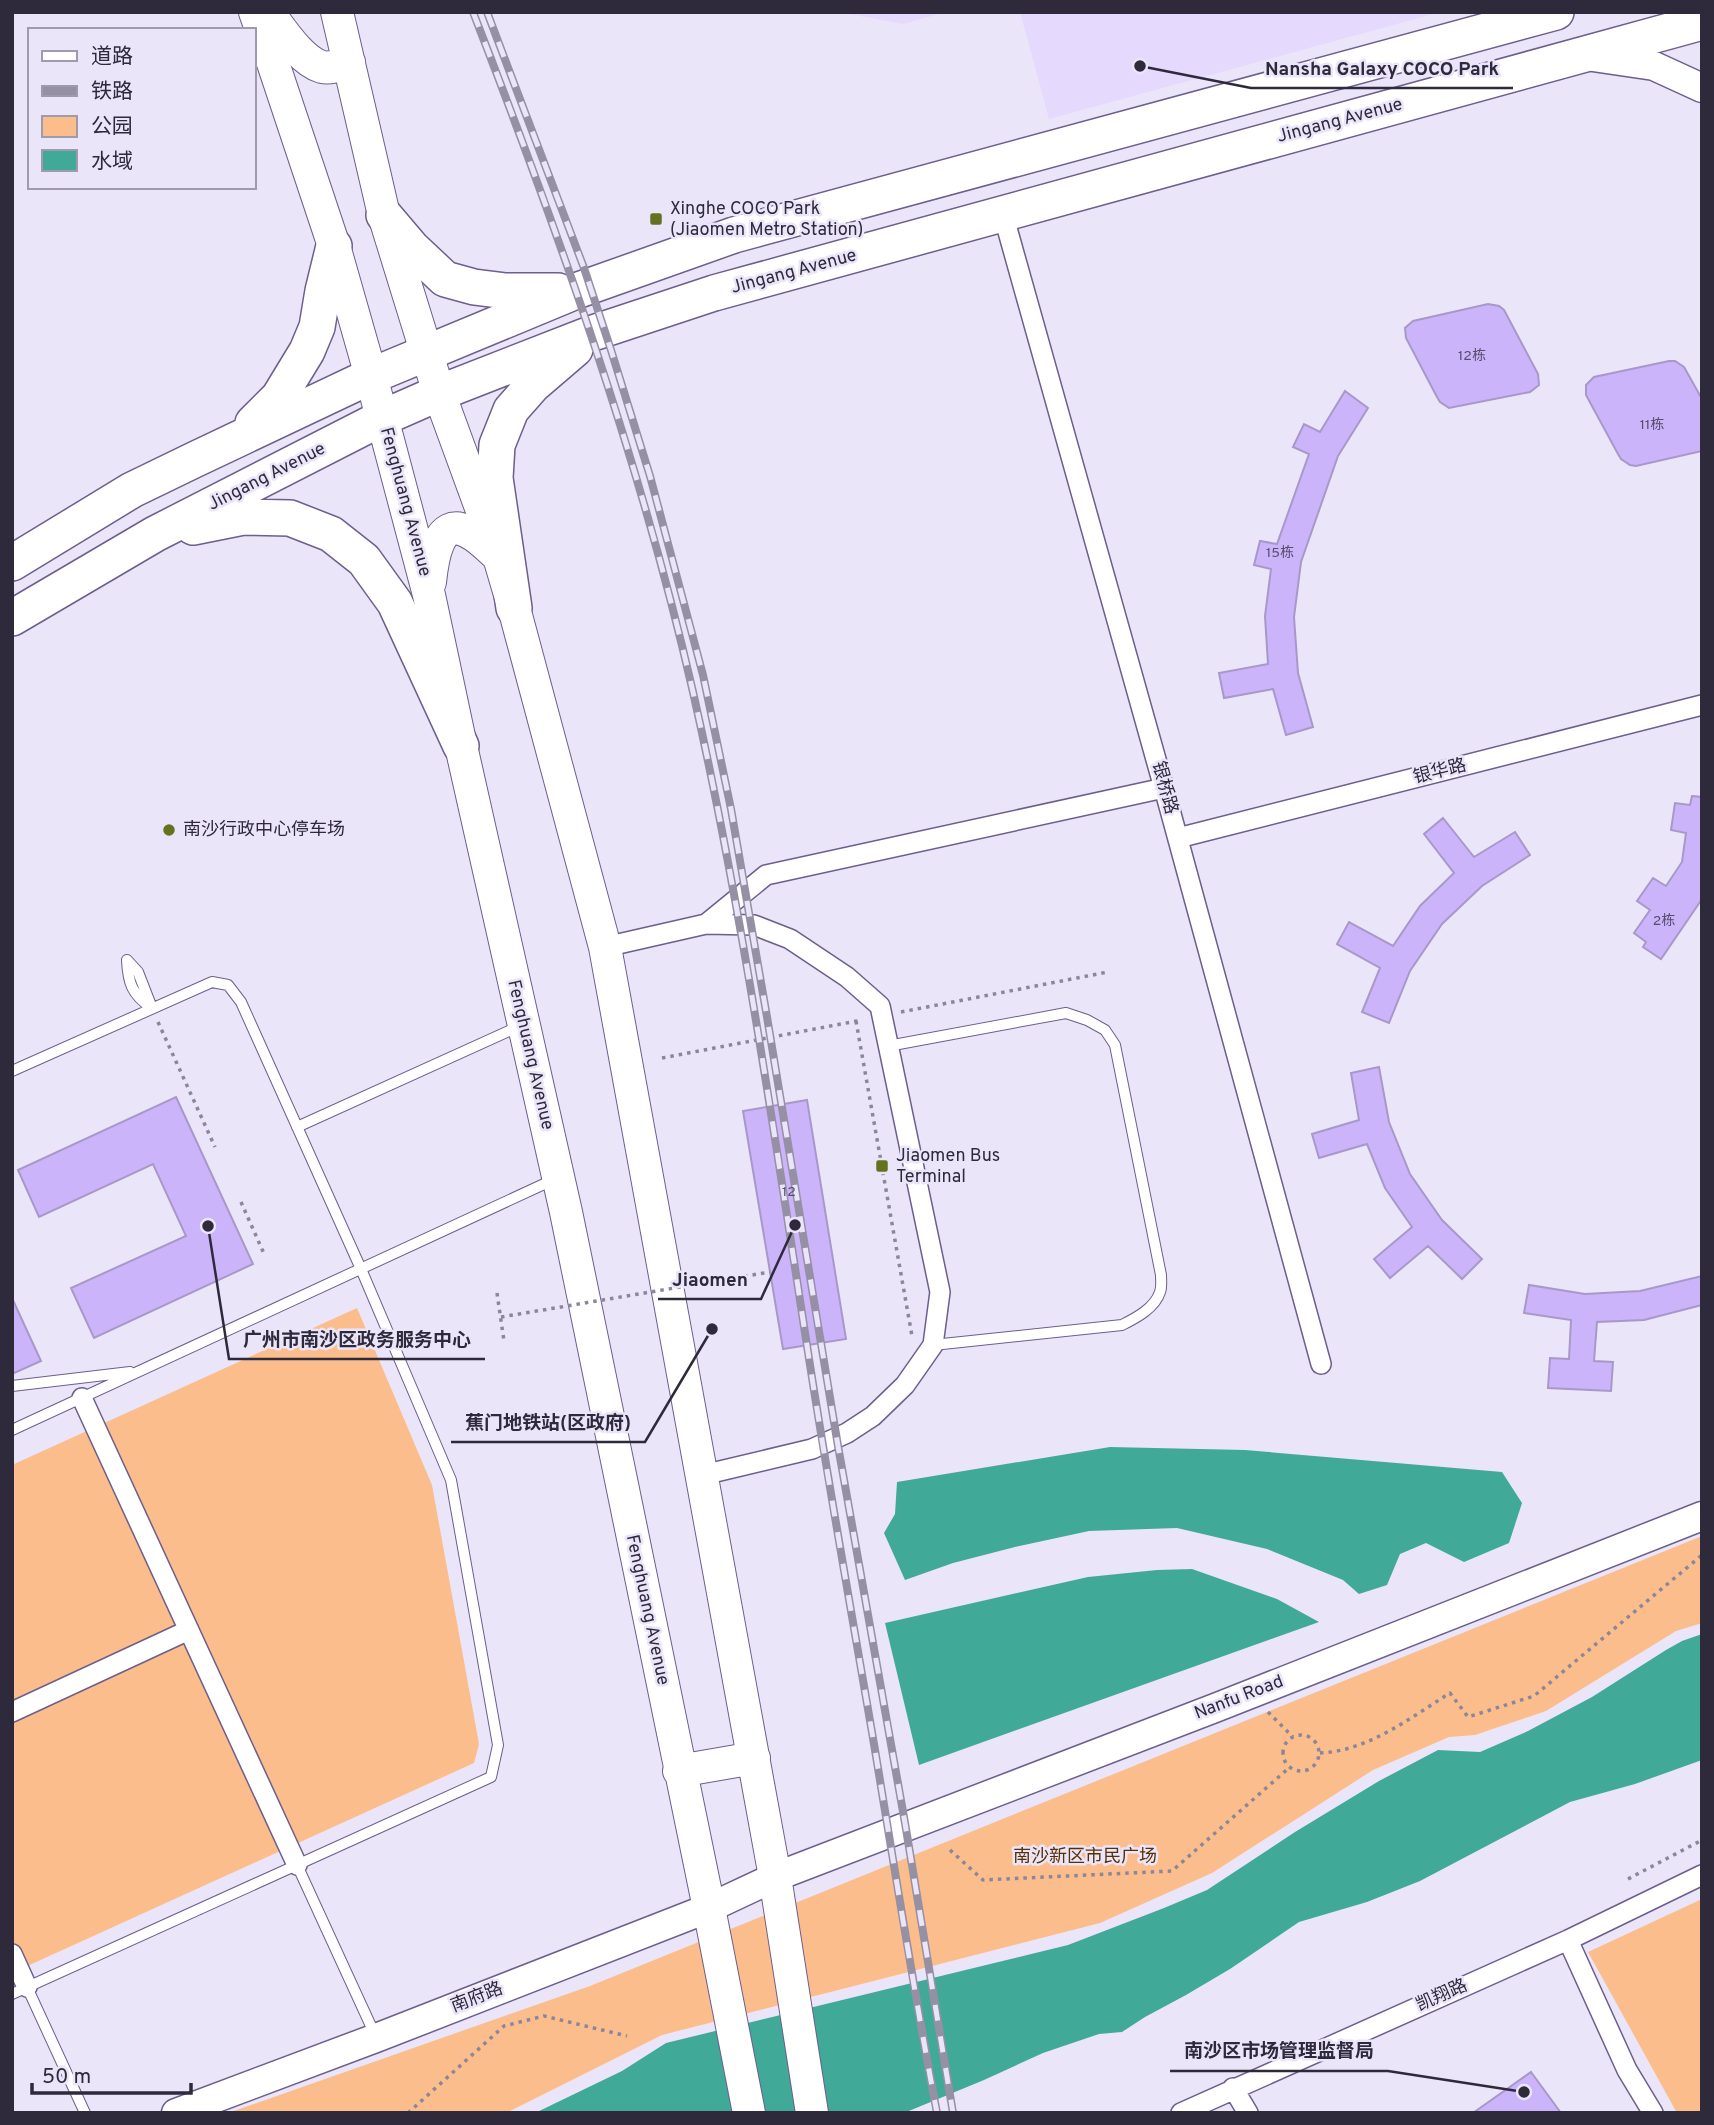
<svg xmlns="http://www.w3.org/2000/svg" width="1714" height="2125" viewBox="0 0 1714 2125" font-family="Overpass,'Noto Sans SC',sans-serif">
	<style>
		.built { fill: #e5dafd }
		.green { fill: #fbbd8b }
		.water { fill: #41a997 }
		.building { fill: #ccb4fa; stroke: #a898c9; stroke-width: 2 }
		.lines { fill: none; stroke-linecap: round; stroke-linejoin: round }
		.lane-casing { stroke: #6d5e8b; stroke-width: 12 }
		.street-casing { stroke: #6d5e8b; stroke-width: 22 }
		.secondary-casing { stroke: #6d5e8b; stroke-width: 31 }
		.primary-casing { stroke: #6d5e8b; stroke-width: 34 }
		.highway-casing { stroke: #6d5e8b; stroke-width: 38 }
		.path { stroke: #8c8699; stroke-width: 3.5; stroke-dasharray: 3.5 5; stroke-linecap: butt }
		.lane { stroke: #fff; stroke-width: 10 }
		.street { stroke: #fff; stroke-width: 19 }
		.secondary { stroke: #fff; stroke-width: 28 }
		.primary { stroke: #fff; stroke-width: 32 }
		.highway { stroke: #fff; stroke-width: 35 }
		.rail-casing { stroke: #9690a4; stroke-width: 8 }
		.rail { stroke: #ebe5f9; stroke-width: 5; stroke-dasharray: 16; stroke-linecap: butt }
		.path-bridge { stroke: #8c8699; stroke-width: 3.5; stroke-dasharray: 3.5 5; stroke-linecap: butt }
		.poi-dot { fill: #62721e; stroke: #ebe5f9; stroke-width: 2.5 }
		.labels { text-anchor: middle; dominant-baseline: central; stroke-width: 5; stroke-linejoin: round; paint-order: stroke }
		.number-label { font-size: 14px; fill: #564c6c }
		.street-label { font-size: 18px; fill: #2f293c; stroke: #ebe5f9 }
		.poi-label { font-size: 18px; fill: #2f293c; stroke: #ebe5f9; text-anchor: start }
		.park-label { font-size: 18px; fill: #583007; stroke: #ebe5f9 }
		.leader { fill: none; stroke: #2f293c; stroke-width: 2.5 }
		.callout-dot { fill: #2f293c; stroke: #ebe5f9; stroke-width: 2.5 }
		.callout-label { font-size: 19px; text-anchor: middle; font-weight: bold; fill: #2f293c; stroke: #ebe5f9; stroke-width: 5; stroke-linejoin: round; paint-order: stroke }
	</style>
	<rect width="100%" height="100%" fill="#ebe5f9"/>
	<!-- built -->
	<path class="built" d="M839,12h107l-43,12z
		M1020,12h421l-392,107z"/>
	<!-- green -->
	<path class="green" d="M357,1308l75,177 47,259 -5,19 -462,210v-508z
		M1702,1536v87l-26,8 -130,80 -71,24 -26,2 -76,33 -161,103 -112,50 -438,112 -156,78h-278l362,-127z
		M1702,1899v214h-25l-89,-161z"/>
	<!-- water -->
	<path class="water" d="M1110,1447l135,3 257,22 20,31 -13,40 -45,19 -38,-19 -26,11 -13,31 -28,9 -16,-14 -76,-31 -90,-21 -88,3 -74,16 -62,16 -48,17 -21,-47 11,-19 2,-32z
		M1192,1569l85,30 42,23 -400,143 -34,-142 203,-46 69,-7z
		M1702,1634v126l-67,24 -65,18 -150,79 -53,21 -68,20 -69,47 -44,26 -41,22 -23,15 -23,2 -56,19 -59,27 -80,33h-369l87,-42 44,-28 402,-98 96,-37 43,-18 88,-58 84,-51 59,-31 42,2 48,-21 64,-34 74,-47 16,-9z"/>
	<!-- building -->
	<path class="building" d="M1488,304l11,2 5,4 34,64 1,11 -9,7 -81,16 -9,-6 -3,-5 -31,-59 -1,-10 8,-7z
		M1669,361h6l9,6 18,32v52l-66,15 -6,-1 -9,-6 -3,-5 -32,-59v-10l8,-8z
		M1345,391l23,17 -30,48 -37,106 -7,55 4,56 15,54 -27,8 -13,-46 -49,9 -5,-25 49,-9 -3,-48 6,-47 -17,-4 6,-24 17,3 32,-90 -16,-7 11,-23 16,8z
		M1692,796l10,1v102l-41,60 -18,-12 3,-5 -12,-9 16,-23 -13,-9 16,-23 13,8 16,-24 4,-29 -15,-3 4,-27 15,2z
		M1443,818l31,39 41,-25 15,23 -48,31 -40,38 -32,47 -21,52 -27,-11 18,-44 -43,-24 12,-22 44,24 27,-40 34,-33 -30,-39z
		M1379,1067l10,55 21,52 32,46 40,39 -20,20 -34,-33 -38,32 -16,-19 38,-32 -27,-39 -18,-44 -48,14 -7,-24 47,-14 -8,-47z
		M176,1097l77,167 -159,74 -23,-50 115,-52 -33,-72 -114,53 -21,-47z
		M807,1100l39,239 -63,10 -40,-238z
		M1702,1276v29l-58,15 -47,2 -3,39 19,1 -2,29 -63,-3 2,-30 19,1 2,-39 -47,-7 5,-28 56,9 55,-3z
		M12,1298l29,63 -29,13z
		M1531,2072l30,41h-88z"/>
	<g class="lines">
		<defs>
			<path id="lane" d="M127,960c1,23 5,35 25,48
				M127,960l11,12 14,36
				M888,1046l178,-33 21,7 18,10 10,15 46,230c0,5 1,12 -1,17 -5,16 -24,26 -38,33l-189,20
				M12,1071l200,-89 16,3 13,17 120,267 90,211 47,265 -7,32 -479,217
				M297,1127l223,-101
				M12,1386l118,-14
				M12,1430l543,-251
				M297,1865l79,172
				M27,1987l58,126"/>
			<path id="street" d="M1003,214l161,574 157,576
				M1178,838l524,-133
				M706,924l60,-49 398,-87
				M605,947l101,-23 48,1 36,14 57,38 33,29 60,286 -7,53 -28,40 -32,31 -26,17 -35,16 -109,26
				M82,1398l215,467
				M12,1712l177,-82
				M1568,1940l59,130 26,43
				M12,1954l15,33
				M1233,2088l15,25
				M1181,2113l387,-173 134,-65"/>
			<path id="secondary" d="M1586,56l68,10 48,22
				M176,2113l200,-75 333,-130 66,-31 440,-169 487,-192"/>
			<path id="primary" d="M255,12l18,51 61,183 37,130 58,219 32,151 105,466 143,696 40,205
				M268,12c13,17 33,49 54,55 9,2 18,-2 27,-5
				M337,12l47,203 55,178 60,164 15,51 91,339 170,930 37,236
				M430,582c2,-19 7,-67 38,-50 12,6 21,16 30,24
				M679,1771l75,-13"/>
			<path id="highway" d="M384,215l28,33 33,31 29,8 32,4h52
				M253,423l26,-26 28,-46 10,-24 6,-36 11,-45
				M193,527l50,-10 47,1 41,16 33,26 31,43 66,143
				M12,563l120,-73 64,-31 175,-83 205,-85 158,-56 822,-223
				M514,608l-19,-130 2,-33 14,-35 22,-25 42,-36
				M12,618l143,-84 227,-116 57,-25 154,-60 121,-40 988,-271"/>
		</defs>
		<!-- lane casing -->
		<use href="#lane" class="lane-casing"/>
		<!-- street casing -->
		<use href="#street" class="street-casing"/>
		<!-- secondary casing -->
		<use href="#secondary" class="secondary-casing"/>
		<!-- primary casing -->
		<use href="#primary" class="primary-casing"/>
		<!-- highway casing -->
		<use href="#highway" class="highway-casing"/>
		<!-- path -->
		<path class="path" d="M901,1012l207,-40
			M856,1021l56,315
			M158,1022l57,125
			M662,1058l200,-38
			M241,1202l24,54
			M497,1293l7,48
			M1268,1712l25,25
			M1283 1753a18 18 0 1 1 36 0a18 18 0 1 1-36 0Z
			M1320,1753c48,-2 90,-35 130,-60l18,24 66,-21 168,-141
			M950,1850l33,30 189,-9 118,-104
			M1628,1879l74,-39
			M408,2113l96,-87 40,-10 83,20"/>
		<!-- lane -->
		<use href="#lane" class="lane"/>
		<!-- street -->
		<use href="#street" class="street"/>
		<!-- secondary -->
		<use href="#secondary" class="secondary"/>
		<!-- primary -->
		<use href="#primary" class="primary"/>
		<!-- highway -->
		<use href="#highway" class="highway"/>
		<defs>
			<path id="rail" d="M473,12c86,222 167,448 220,680 50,222 82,448 117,673 20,128 43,256 65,385 20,121 39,242 62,363
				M487,12l97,256 27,82 39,126 53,199 28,134 36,208 71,429 67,377 48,290"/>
		</defs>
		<!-- rail casing -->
		<use href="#rail" class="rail-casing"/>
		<!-- rail -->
		<use href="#rail" class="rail"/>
		<!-- path-bridge -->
		<path class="path-bridge" d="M501,1317l269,-45"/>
	</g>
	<!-- markers -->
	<g class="poi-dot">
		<rect x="649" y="212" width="14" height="14" rx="3.5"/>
		<circle cx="169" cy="830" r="7"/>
		<rect x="875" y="1159" width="14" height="14" rx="3.5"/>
	</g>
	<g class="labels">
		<!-- number labels -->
		<g class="number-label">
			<text x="1472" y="356">12栋</text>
			<text x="1652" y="425">11栋</text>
			<text x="1280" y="553">15栋</text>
			<text x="1664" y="921">2栋</text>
			<text x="789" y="1192">12</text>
		</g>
		<!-- street labels -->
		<g class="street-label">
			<text transform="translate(1340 121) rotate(-15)">Jingang Avenue</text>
			<text transform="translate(794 272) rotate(-15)">Jingang Avenue</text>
			<text transform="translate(267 477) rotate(-27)">Jingang Avenue</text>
			<text transform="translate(405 502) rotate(75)">Fenghuang Avenue</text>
			<text transform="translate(1440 772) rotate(-14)">银华路</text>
			<text transform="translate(1164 788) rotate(75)">银桥路</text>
			<text transform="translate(530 1055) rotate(77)">Fenghuang Avenue</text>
			<text transform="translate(647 1610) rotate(78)">Fenghuang Avenue</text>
			<text transform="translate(1239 1698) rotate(-21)">Nanfu Road</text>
			<text transform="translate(1442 1996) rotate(-24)">凯翔路</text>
			<text transform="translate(477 1998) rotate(-21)">南府路</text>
		</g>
		<!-- poi labels -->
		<g class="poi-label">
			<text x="670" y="209">Xinghe COCO Park<tspan x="670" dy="21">(Jiaomen Metro Station)</tspan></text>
			<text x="183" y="830">南沙行政中心停车场</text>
			<text x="896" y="1156">Jiaomen Bus<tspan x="896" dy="21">Terminal</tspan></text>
		</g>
		<!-- park labels -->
		<g class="park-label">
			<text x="1085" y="1857">南沙新区市民广场</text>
		</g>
	</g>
	<!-- callouts -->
	<path class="leader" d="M1140 66L1251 88H1513M795 1225L761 1299H658M208 1226L229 1359H485M712 1329L645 1442H451M1524 2092L1388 2071H1170"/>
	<g class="callout-dot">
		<circle cx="1140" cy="66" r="7"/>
		<circle cx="795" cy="1225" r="7"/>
		<circle cx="208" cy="1226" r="7"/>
		<circle cx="712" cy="1329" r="7"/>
		<circle cx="1524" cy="2092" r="7"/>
	</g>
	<g class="callout-label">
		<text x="1382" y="75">Nansha Galaxy COCO Park</text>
		<text x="710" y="1286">Jiaomen</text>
		<text x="357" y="1346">广州市南沙区政务服务中心</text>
		<text x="548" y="1429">蕉门地铁站(区政府)</text>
		<text x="1279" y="2057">南沙区市场管理监督局</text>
	</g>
	<!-- border -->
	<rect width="1714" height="2125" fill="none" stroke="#2f293c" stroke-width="28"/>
	<!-- legend -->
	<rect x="28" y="28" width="228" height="161" fill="#ebe5f9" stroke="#a09aad" stroke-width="2"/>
	<rect x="42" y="51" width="35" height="10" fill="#ffffff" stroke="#a09aad" stroke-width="2"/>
	<text x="91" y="63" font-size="21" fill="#2f293c">道路</text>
	<rect x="42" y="86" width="35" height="10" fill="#9690a4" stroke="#a09aad" stroke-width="2"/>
	<text x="91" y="98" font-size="21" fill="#2f293c">铁路</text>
	<rect x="42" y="116" width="35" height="21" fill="#fbbd8b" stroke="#a09aad" stroke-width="2"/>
	<text x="91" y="133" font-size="21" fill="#2f293c">公园</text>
	<rect x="42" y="150" width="35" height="21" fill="#41a997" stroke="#a09aad" stroke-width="2"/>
	<text x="91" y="168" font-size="21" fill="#2f293c">水域</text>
	<!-- scale -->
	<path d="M32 2083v10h159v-10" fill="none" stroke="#2f293c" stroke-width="3.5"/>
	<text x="42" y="2083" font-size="21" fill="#2f293c" stroke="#ebe5f9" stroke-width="5" paint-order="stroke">50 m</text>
</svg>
